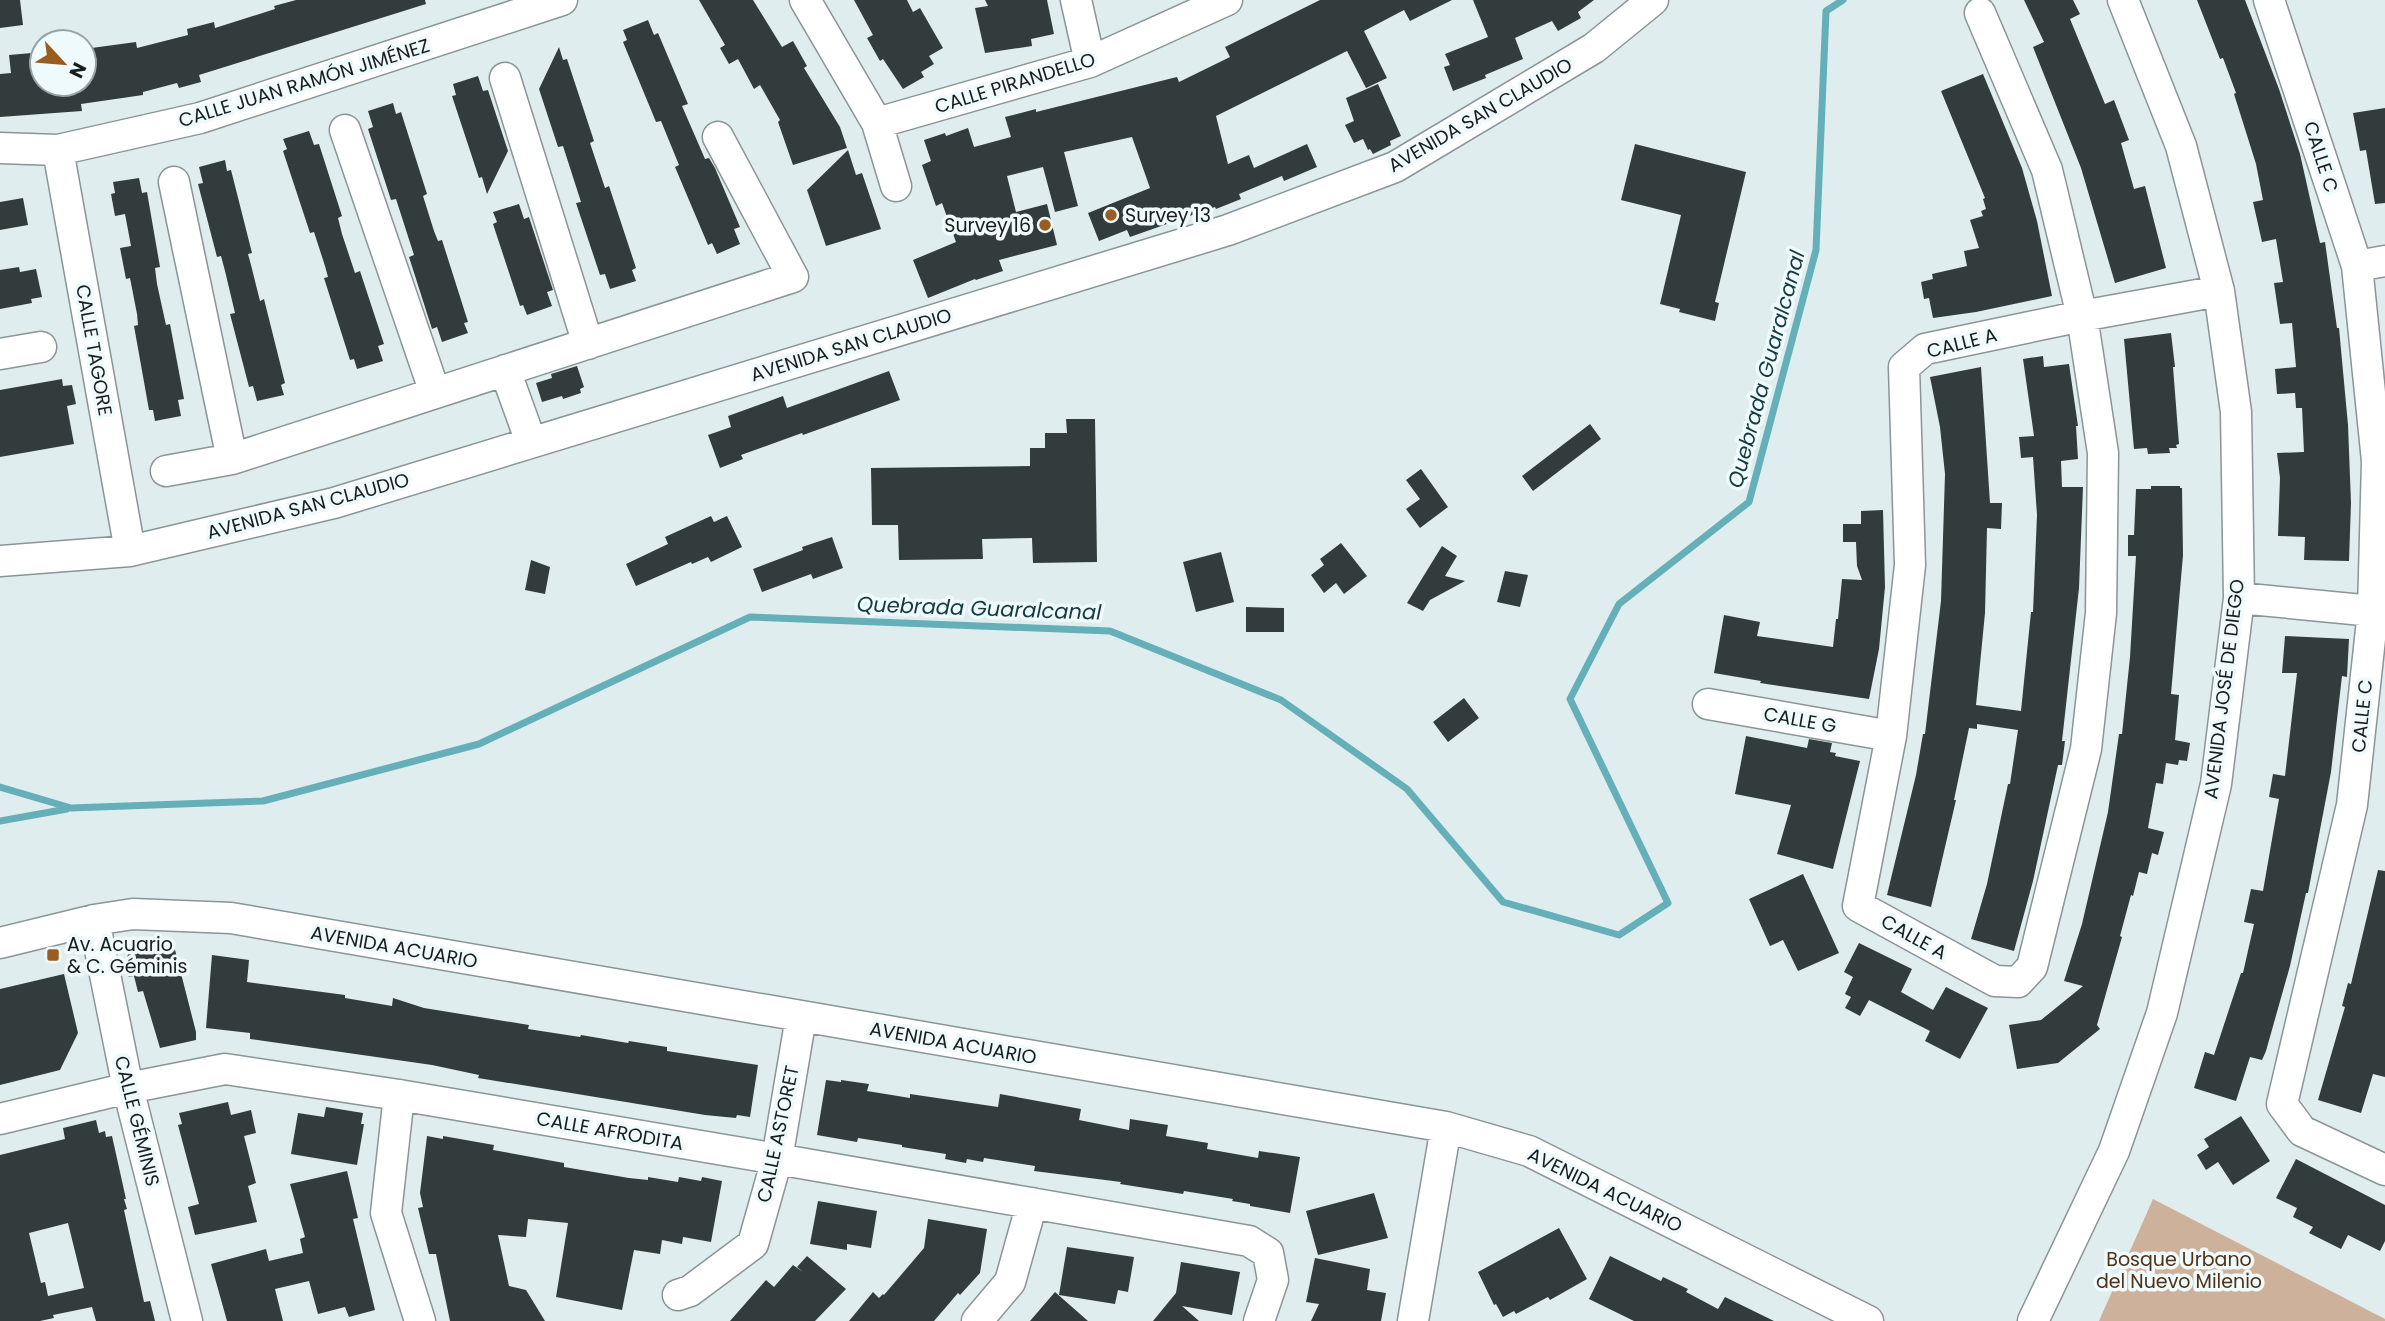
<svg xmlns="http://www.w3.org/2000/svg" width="2385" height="1321" viewBox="0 0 2385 1321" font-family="Poppins,sans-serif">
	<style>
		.green { fill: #ceb19a }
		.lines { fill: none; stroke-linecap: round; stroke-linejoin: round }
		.stream { stroke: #65afb8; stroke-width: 7 }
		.building { fill: #323c3d; fill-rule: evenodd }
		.minor-casing { stroke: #899597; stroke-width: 33 }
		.minor { stroke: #fff; stroke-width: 30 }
		.poi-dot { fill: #9a5d21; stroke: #eefafc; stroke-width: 2.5 }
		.labels { text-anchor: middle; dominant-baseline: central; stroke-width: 7; stroke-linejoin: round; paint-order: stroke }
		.street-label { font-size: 19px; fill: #181c1d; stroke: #eefafc }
		.poi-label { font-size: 19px; fill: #181c1d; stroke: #eefafc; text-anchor: start }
		.park-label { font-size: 19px; fill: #503114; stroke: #eefafc }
		.water-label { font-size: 21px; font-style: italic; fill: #163a3f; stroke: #eefafc }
	</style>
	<rect width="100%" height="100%" fill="#e0edef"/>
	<!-- green -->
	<path class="green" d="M2153,1199l232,120v2h-286z"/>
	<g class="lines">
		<!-- stream -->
		<path class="stream" d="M0,787l71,21 192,-7 216,-57 271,-127 360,14 171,69 126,89 96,113 116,33 49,-32 -98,-204 49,-95 130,-102 67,-252 10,-239 17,-11
			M0,821l67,-12"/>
	</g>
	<!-- building -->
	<path class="building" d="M0,0h20l3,25 -23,3z
		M296,0h129l1,4 -227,71 2,7 -22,6 -2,-5 -34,9v3l-62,9 1,7 -82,6v-43l11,-1 -2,-18 23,-2 1,14 9,-1v18h42v-35l52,-7 1,6 51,-13 -1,-6 27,-7 1,6 60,-19 -1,-3z
		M699,0h54l29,47 11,-6 14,25 -3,2 36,59 7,21 -54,17 -15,-43 2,-2 -20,-35 -6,4 -16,-30 -9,5 -9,-16 5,-3z
		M854,0h53l6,12 7,-4 23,40 -14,8 5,8 -13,8 3,5 -21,12 -20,-30 -3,2 -13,-23 6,-3z
		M985,0h62l7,34 -23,5 1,7 -47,7 -10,-45 13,-2z
		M1320,0h132l-42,21 -6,-11 -40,21 23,47 -21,10 -19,-37 -131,65 12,48 21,-9 5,13 53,-24 10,23 -33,14 -2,-5 -43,18 2,5 -25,10 -1,-2 -85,30 -3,-7 -28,11 -11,-28 62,-25 -18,-51 -68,15 14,54 -23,6 -12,-45 -36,9 9,36 31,-8 10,41 -58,15 4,11 -27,9 -1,-1 -47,19 -15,-38 43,-18 -14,-39 -6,3 -14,-41 9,-4 -7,-21 21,-7 1,3 22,-8 6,19 37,-10 -6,-20 31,-8v3l141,-35 2,5 51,-25 -5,-10z
		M1473,0h121l-16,12 3,6 -23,13 -6,-10 -37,17 8,21 -38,16 1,3 -33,13 -9,-24 6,-2 -5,-11 43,-17z
		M2024,0h49l7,14 -10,5 35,85 9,-4 15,40 -8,3 13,46 11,-3 21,82 -51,15 -34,-115 -48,-121 11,-5z
		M2197,0h48l34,89 21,65 20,89 5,-1 12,86h2l9,97 3,78 -2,58 -45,-1 1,-23 -27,-1 2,-58 -3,-25 27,-1 -2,-44h-6l-1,-15 -18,1 -2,-25 21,-2 -4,-44 -12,1 -6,-41 9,-1 -7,-43 -14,3 -9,-40 10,-2 -7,-36 -22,-70 2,-1 -13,-35 -3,1z
		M648,20l6,15 4,-2 30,71 -6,2 23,53 4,-1 6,10 25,59 -6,2 6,15 -23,10 -5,-11 -4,2 -33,-78 4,-2 -18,-44 -5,1 -33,-80 4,-2 -4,-10z
		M559,47l4,13 4,-1 27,82 -4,2 15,45 4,-2 27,82 -4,2 4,11 -26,8 -5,-15 -5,1 -24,-72 5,-1 -18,-56 -5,1 -19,-58z
		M1983,74l39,94 15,53 15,75 -76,16 -43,6 -4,-20 -5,1 -3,-17 12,-3 -1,-5 35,-8 -3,-15 15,-3 -9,-28 13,-4 -2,-5 5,-2 -3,-10 2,-1 -44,-107z
		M478,76l5,15 5,-1 20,61 -21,43 -5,-17 -3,1 -27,-82 4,-1 -3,-11z
		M1378,84l23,52 -11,5 1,4 -18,9 -3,-5 -2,1 -5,-11 -9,4 -9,-18 9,-4 -8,-23z
		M393,103l3,11 5,-2 26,82 -4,2 11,35 4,10 4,-1 26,82 -4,1 4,10 -26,9 -5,-15 -5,2 -23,-72 5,-2 -18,-56 -5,1 -23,-71 5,-2 -5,-16z
		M2385,108v95l-10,1 -9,-54 -6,1 -7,-38z
		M309,131l5,14 5,-1 23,72 -4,2 4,16 13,39 5,-2 24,73 -6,2 5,15 -26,8 -3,-10 -4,1 -26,-82 4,-1 -3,-11 -11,-34 -4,1 -27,-82 4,-2 -4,-10z
		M1635,144l111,28 -31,130 4,1 -4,18 -36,-9 1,-3 -20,-5 21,-89 -60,-15z
		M848,150l8,25 6,-2 19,56 -55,17 -19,-56z
		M225,160l2,11 4,-1 21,83 -4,1 3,11 9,36 4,-2 21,84 -4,2 3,10 -27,6 -4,-15 -4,1 -19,-73 5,-1 -10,-42 -4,-15 -4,1 -19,-73 5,-1 -4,-16z
		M139,178l3,15 5,-1 13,75 -5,1 2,16 9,41 4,-1 14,75 -6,1 3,16 -26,5 -2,-11h-4l-15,-84 4,-1 -1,-11 -7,-36 -4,1 -6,-31 11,-2 -6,-32 -10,2 -4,-22 4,-1 -2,-11z
		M23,198l5,27 -28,5v-28z
		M519,204l5,15 5,-2 24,73 -6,2 5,14 -25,9 -4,-10 -3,1 -27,-82 4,-2 -4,-10z
		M19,267l1,5 16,-3 6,28 -11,2 1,4 -32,6v-39z
		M2171,333l4,34h-2l6,77 -3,1 1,3h-8l1,5 -22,1 -1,-6 -13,1 -10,-110z
		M2043,356l1,11 25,-3 9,62h-2l2,33 -17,2 1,26h21l-4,101 -17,153h3l-3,24h-4l-25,116 -19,70 -43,-12 16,-55 21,-100h2l8,-54 -41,-6v5l-8,-1 -15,72h2l-25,107 -44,-12 29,-120 7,-41h2l16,-133 4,-127 -5,-47 -10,-50 51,-10 9,136h12l-1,26 -14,-1 -2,85 -9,92 45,6 10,-99h2l4,-97 -4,-58 -12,1 -2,-21 15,-1 -11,-77z
		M577,366l7,21 -4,2 1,4 -18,6 -1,-3 -20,6 -6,-19 16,-5 -1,-4z
		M889,371l11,29 -97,35 -1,-2 -61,22 2,4 -23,9 -12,-33 23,-8 -3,-11 55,-20 4,12z
		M62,379l1,7 9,-1 4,19 -9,2 7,38 -74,13v-67z
		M1066,419h29l2,143 -64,1 -1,-25 -50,1 1,20 -84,1 -1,-35h-26l-1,-57 159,-2v-18h15v-15h22z
		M1590,424l11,15 -68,52 -11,-15z
		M1421,469l27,38 -28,21 -14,-19 14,-10 -14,-19z
		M2151,486h29v2h2l1,67 -12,139 8,1 -4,45 15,3 -3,18 -8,-1 -1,5 -12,-2 -3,21 -7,-1 -8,45 16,4 -6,23 -6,-2 -5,21 -8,-2 -6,24 -2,-1 -11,41 2,1 -25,88 3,4 -42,34 -41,6 -8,-44 32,-5 42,-34 -19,-5 18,-57 26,-112 11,-78h3l8,-77 6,-101h-8v-21h6l2,-46h15z
		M1883,510l2,77 -6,62 -10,50 -109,-16 1,-2 -47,-8 10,-58 36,7 -3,14 76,11 3,-28h2l4,-40 20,1 -5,-14 -1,-24h-13v-18h18v-13z
		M711,516l3,6 13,-6 15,31 -31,15 -3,-5 -16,7 -1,-2 -55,24 -10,-22 42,-20 -3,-7z
		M832,537l11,31 -30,11 -2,-5 -49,18 -9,-23 50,-19 -1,-3z
		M1341,543l26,33 -23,18 -8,-11 -12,10 -13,-18 13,-10 -4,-6z
		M1442,546l15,10 -12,20 20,5 -35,19 -7,11 -16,-8z
		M1221,552l13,50 -38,10 -13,-50z
		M531,560l19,7 -5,27 -20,-4z
		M1505,571l23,4 -8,32 -23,-5z
		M1246,607l38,1v24h-38z
		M2285,636l64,3 -2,38 -5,-1 -11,96 -23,121h-2l-16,73 -24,85 -4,9 -12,-3 -14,44 -42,-13 11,-36 9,3 27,-82h2l11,-49 -10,-2 7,-33 12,2 16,-92 -10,-2 4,-23 12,2 12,-103h-15z
		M1464,698l15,20 -31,24 -15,-20z
		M1746,736l61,12 2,-9 23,4 -2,9 6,1 -1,3 25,5 -27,108 -56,-15 14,-49 -56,-11z
		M2378,870l7,1v206l-12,-3 -12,39 -43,-13 27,-93 -3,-1 6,-23 3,1z
		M1803,874l36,79 -41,18 -15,-31 -13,6 -21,-47z
		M1859,943l53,26 -11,23 32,18 13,-23 42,21 -28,51 -35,-18 5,-10 -61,-31 -9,16 -15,-8 6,-11 -6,-3 8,-17 -9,-5z
		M174,946l22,86v8l-36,8 -17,-57 -5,1 -4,-16 -5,1 -3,-16 4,-13z
		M212,955l37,5 -2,22 98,13v3l47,8 1,-8 31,10 105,17 -1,4 52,8 1,-2 47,8 1,-2 38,6v4l91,14 -8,52 -13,-2 -1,3 -31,-3 -140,-23 -87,-14 1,-3 -47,-10 -182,-26v-6l-44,-5z
		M64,974l14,59 -18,37 -60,15v-96z
		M826,1080l15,2v-2l28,4 -2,7 43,7v-4l88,13 2,-13 81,15 -2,11 50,10 1,-11 38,6 -2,11 42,7 -1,6 51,9 1,-7 41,6 -10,56 -40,-7v-2l-18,-3 1,-2 -49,-8 -1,3 -63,-10 1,-2 -87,-11 1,-5 -51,-8 -1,4 -16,-3 -1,4 -21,-4 1,-5 -44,-7v-2l-44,-7 -1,4 -40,-7z
		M228,1102l3,13 20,-5 5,23 -12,3 12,47 -8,3 9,36 -62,13 -7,-28 11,-3 -21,-79 4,-1 -3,-11z
		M326,1107l37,6 -2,11h3l-7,41 -66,-11 7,-41 26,4z
		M2241,1116l29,45 -37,24 -15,-23 -12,8 -9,-15 12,-8 -5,-8z
		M96,1120l3,13 6,-2 1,6 6,-1 14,63h-2l3,10 -3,1 20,92 6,-1 5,20h-59l-4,-14 -39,8 1,3 -14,3h-40v-166l65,-16 -2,-11zM68,1223l16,65 -36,8 -3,-14 -4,1 -12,-50z
		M427,1136l16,3v-3l51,9 -1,5 71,13v4l65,11 19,2v-3l30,5 1,-5 22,4 1,-4 20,4 -11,61 -28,-5 -1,7 -20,-4 -2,14 -26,-4 -12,60 -66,-13 12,-74 -40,-4 -2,18 -28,-2 11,51 17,4 19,31h-95l-14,-67h-7l-11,-46 5,-1 -3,-14z
		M2296,1159l89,46v36l-5,10 -32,-16 -7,14 -32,-16 4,-6 -20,-10 4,-9 -21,-10z
		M347,1171l11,47 -5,1 22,91 -26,7 -4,-10 -27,7 -9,-33 -34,8 8,32h-56l-16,-57 55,-15 3,12 34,-8 -3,-14 5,-2 -15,-53z
		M1374,1193l14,45 -70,17 -12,-44z
		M818,1201l59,10 -6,37 -24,-4v6l-37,-6z
		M928,1219l59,10 -7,44 -20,22 -2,-2 -24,28h-85l24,-29 6,6 4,-4 1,1 40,-47z
		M1559,1228l28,51 -37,21 -2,-3 -32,17 -2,-3 -11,6 -7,-13 -2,1 -16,-33z
		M1067,1247l67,10 -6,35 -10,-2 -3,14 -56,-9z
		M807,1256l39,33 -31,32h-85l36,-41 8,7 19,-22 10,7 -6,-5z
		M1610,1256l51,25 2,-4 25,12 -2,3 32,17 7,-12 49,24h-140l-45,-22z
		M1315,1258l55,11 -3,21 19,3 -5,28h-70l8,-17 -13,-2z
		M1181,1262l59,10 -8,43 -50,-9 17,15h-46l23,-28z
		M1055,1292l33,29h-58z"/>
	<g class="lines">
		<defs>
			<path id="minor" d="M805,0l72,123 19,63
				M1076,0l14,62
				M2269,0l88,266 20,195 -4,150 -21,194 -70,299 20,27 83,39
				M1980,13l67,157 35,146 21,137 -2,160 -15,136 -54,218 -14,15 -23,-1 -137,-75 33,-170 19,-171 -6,-198 21,-18 157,-33 137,-25
				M505,78l83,266
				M877,123l213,-61 137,-62
				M345,130l90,263
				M0,148l58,2 142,-32 362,-118
				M58,150l72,401
				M2357,266l28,-5
				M0,354l41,-7
				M505,370l26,72
				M232,459l561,-182 -75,-140
				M166,471l66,-12 -58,-277
				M0,561l130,-10 204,-48 894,-273 167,-63 199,-119 59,-48
				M2239,598l134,13
				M1708,704l183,32
				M94,920l34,168 59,233
				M0,943l94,-23 39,-6 98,4 1215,209 83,24 339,170
				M399,1095l-13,118 34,108
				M0,1119l128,-31 97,-19 174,26 378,64 472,82 19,12 5,27 -14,41
				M678,1295l12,-4 63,-47 24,-85 24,-142
				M977,1321l33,-39 22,-79
				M1413,1321l33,-194
				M2033,1321l81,-170 48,-138 54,-229 23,-186 -3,-186 -17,-121 -38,-145 -58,-146"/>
		</defs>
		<!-- minor casing -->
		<use href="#minor" class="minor-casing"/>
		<!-- minor -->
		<use href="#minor" class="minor"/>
	</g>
	<!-- markers -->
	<g class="poi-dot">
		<circle cx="1111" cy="215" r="7"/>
		<circle cx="1045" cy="225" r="7"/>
		<rect x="46" y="948" width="14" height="14" rx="3.5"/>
	</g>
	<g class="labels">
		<!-- street labels -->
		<g class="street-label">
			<text transform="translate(304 83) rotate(-17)">CALLE JUAN RAMÓN JIMÉNEZ</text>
			<text transform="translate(1015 83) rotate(-17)">CALLE PIRANDELLO</text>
			<text transform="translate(1480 115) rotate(-30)">AVENIDA SAN CLAUDIO</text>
			<text transform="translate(2321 157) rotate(72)">CALLE C</text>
			<text transform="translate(1962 343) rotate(-14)">CALLE A</text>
			<text transform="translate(851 345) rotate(-17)">AVENIDA SAN CLAUDIO</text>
			<text transform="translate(94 350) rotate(80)">CALLE TAGORE</text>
			<text transform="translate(308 506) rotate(-15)">AVENIDA SAN CLAUDIO</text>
			<text transform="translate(2224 689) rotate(-83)">AVENIDA JOSÉ DE DIEGO</text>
			<text transform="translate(2362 716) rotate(-84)">CALLE C</text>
			<text transform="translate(1800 720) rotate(10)">CALLE G</text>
			<text transform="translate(1914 937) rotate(29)">CALLE A</text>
			<text transform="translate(394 947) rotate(10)">AVENIDA ACUARIO</text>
			<text transform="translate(953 1043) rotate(10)">AVENIDA ACUARIO</text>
			<text transform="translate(137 1121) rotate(76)">CALLE GÉMINIS</text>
			<text transform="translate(610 1131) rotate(10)">CALLE AFRODITA</text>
			<text transform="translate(778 1134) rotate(-78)">CALLE ASTORET</text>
			<text transform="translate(1605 1190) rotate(26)">AVENIDA ACUARIO</text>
		</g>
		<!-- poi labels -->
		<g class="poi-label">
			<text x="1125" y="215">Survey 13</text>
			<text x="1031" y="225" text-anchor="end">Survey 16</text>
			<text x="67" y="944">Av. Acuario<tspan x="67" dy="22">&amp; C. Géminis</tspan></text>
		</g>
		<!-- park labels -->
		<g class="park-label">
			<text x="2179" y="1259">Bosque Urbano<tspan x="2179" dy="22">del Nuevo Milenio</tspan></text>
		</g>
		<!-- water labels -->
		<g class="water-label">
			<text transform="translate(1766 369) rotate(-75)">Quebrada Guaralcanal</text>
			<text transform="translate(979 608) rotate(2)">Quebrada Guaralcanal</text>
		</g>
	</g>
	<!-- north arrow -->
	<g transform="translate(63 63) rotate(116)"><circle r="33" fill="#eefafc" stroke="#98a1a3" stroke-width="2"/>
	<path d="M0-5L12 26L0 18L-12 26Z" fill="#9a5d21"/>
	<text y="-10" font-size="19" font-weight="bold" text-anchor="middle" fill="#181c1d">N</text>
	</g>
</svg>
